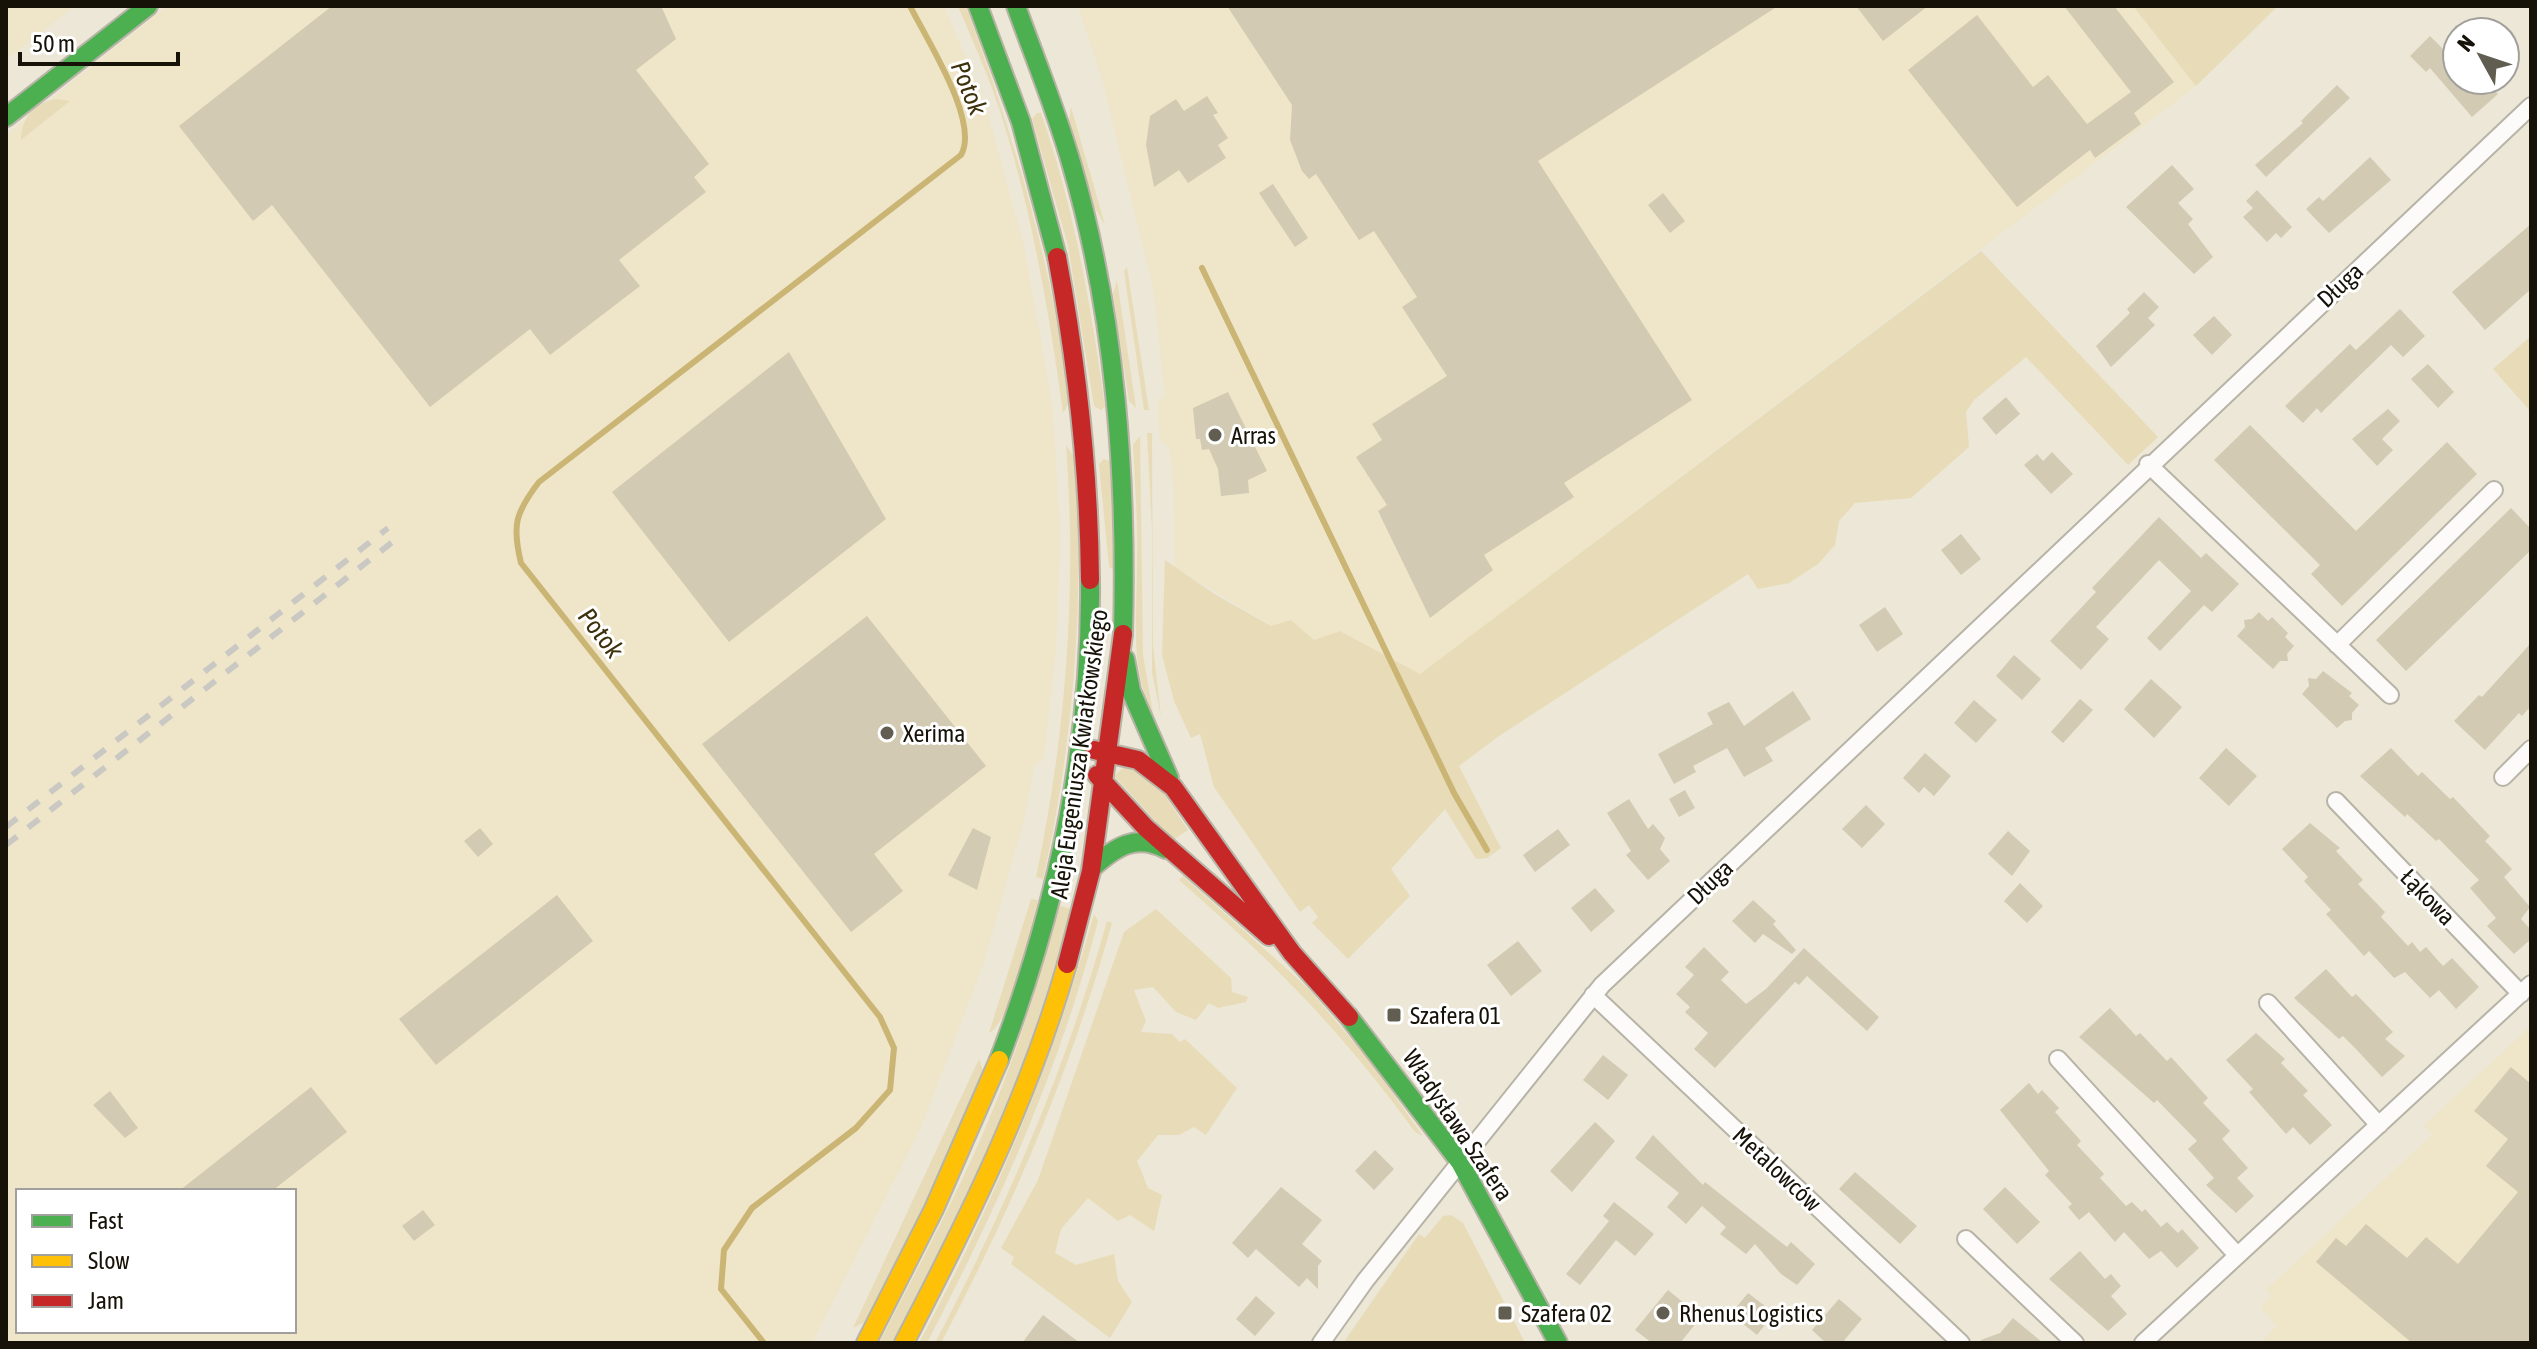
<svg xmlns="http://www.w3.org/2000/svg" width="2537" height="1349" viewBox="0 0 2537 1349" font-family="'Asap Condensed',sans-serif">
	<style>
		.built { fill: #efe6c9; fill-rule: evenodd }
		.green { fill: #e8dcb8 }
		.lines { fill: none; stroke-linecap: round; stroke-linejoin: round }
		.stream { stroke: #cab574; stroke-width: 6 }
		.building { fill: #d2cab2 }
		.street-casing { stroke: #b7b3a6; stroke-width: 20 }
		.fast-casing { stroke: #b7b3a6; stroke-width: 22 }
		.slow-casing { stroke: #b7b3a6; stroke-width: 22 }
		.jam-casing { stroke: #b7b3a6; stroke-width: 22 }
		.street { stroke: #fcfbf9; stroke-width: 16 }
		.fast { stroke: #4caf50; stroke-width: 18 }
		.slow { stroke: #ffc107; stroke-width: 18 }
		.jam { stroke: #c62828; stroke-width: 18 }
		.rail { stroke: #cac8c3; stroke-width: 6; stroke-dasharray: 14 14; stroke-linecap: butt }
		.poi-dot { fill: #615d50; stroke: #fff; stroke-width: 3 }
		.labels { text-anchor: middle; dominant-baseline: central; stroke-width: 6; stroke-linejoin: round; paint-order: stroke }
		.street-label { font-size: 24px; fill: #161208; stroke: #fff }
		.poi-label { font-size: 24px; fill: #161208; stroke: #fff; text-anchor: start }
		.water-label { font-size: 26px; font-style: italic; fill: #3d310b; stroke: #fff }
	</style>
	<rect width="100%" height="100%" fill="#ece7d6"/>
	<!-- built -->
	<path class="built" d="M6,6h69l-69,54z
		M167,6h777l41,98 38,138 16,87 14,82 7,120 -4,119 -12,108 -10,8 -9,50 -41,147 -64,167 -108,213h-806v-1208zM18,1191h276v140h-276z
		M1078,6h1055l63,80 -776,588 -79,-43 -27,9 -23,-20 -19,6 -97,-59 -2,-88 -4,-33 -9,-6 -3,-38 8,-6 -12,-109 -51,-208z
		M2531,1026v317h-270l16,-17 -17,-19 11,-11 -5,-6 166,-155 -8,-10z"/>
	<!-- green -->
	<path class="green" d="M958,6h8c48,130 86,258 104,396l-7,11c-14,-103 -32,-206 -64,-305 -11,-34 -27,-68 -41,-102z
		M2133,6h145l-82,80z
		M57,99l13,2 -49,39c0,-22 14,-39 36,-41z
		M1071,107l34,118 -12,-20 -24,-84z
		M1037,113h4c34,97 50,194 64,294l-4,3 -7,-4 -26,-160 -36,-127z
		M1981,251l177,186 -30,28 -102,-108 -52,43 -8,12 3,35 -58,51 -56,5 -16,18 -4,24 -17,19 -29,19 -31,6 -10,-15 -249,162 -40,30 42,82 -14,10 -11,1 -31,-50 -54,60 19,27 -62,63 -36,-36 6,-6 -9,-12 -9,7 -86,-125 -14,-53 -9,4 -17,-37 -12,-46 3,-95 51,35 55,31 20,-6 23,20 26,-9 80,43z
		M1127,267l22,143h-5l-20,-139z
		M1117,280l19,128 -7,-7 -16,-107z
		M2531,336v76l-38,-43z
		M1147,433h5l1,213 8,71 -9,-45v-143z
		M1140,436l3,219 11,64c-25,-54 -17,-99 -17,-157 1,-39 -2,-78 -4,-117z
		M1066,445l10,14c8,142 -2,282 -33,420l-7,-2c30,-143 41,-286 30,-432z
		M1104,459l7,3 2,107 -4,-2 -10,-103z
		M1124,767l30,12 34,51 -15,10 -59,-64z
		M1183,876l124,111 62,73 54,76 -8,-4c-73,-101 -143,-171 -236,-252z
		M1031,899l7,1c-7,26 -27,123 -49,133z
		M1060,906l12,3c-21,72 -43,144 -73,214 -31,75 -69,147 -107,220h-13c42,-81 86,-162 119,-246 25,-63 43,-127 62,-191z
		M1156,909l75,69 1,14 16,5 -2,5 -28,6 -9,-5 -13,17 -20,-8 -23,-25 -19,3 12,31 -5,11 31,2 8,8 5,-3 52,49 -31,47 -12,-8 -15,8h-21l-21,26 11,27 14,7 -8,36 -24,-16 -12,6 -30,-23 -27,31 -6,24 21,12 38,-11 4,27 14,21 -22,36 -99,-74 3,-7 -13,-9 37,-68 86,-248z
		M1094,914l4,7c-38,148 -101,287 -171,422h-8c74,-138 133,-278 175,-429z
		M1107,921l5,2c-41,147 -100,285 -171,420h-6c71,-136 131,-274 172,-422z
		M979,1059l4,11 -51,120 -67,132 -12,6z
		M1451,1215l12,8 41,79 -5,4 7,13 6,-2 13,26h-182l76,-109 6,4 18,-22z"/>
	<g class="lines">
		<!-- stream -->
		<path class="stream" d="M1202,268l252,525 33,57
			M764,1343l-43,-54 3,-39 28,-42 104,-80 34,-38 4,-42 -14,-31 -359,-454c-9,-37 -6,-50 18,-81l422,-327c19,-33 -34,-115 -51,-149"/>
	</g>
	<!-- building -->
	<path class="building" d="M332,6h329l15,33 -40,31 73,94 -15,13 12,15 -87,68 21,26 -90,69 -20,-26 -100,78 -158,-202 -19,16 -74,-95z
		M1227,6h551l-240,155 154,239 -128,83 10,14 -90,58 9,15 -63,48 -52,-107 9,-6 -31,-48 26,-17 -10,-16 75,-48 -45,-69 15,-10 -43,-66 -15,9 -43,-66 -7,5 -7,-8 -12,-31 2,-35z
		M1856,6h72l-45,35z
		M2064,6h50l60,76 -40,31 7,11 -46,34 -5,-8 -73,57 -109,-137 69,-55 56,72 15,-12 39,49 44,-32z
		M2430,36l27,27v17h28l13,14 -26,23 -42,-49 -4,4 -16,-16z
		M2337,85l13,13 -84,79 -11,-12 48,-42 -2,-2z
		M1207,96l11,17 -5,2 15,23 -10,7 8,13 -38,25 -9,-13 -25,17 -8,-42 4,-29 26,-17 8,12z
		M2370,157l21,23 -62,53 -23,-24 13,-12 4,4z
		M2172,165l22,24 -16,14 15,16 -5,5 25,33 -19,17 -68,-67z
		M1273,184l35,54 -13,9 -36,-54z
		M2257,190l35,37 -11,11 -5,-5 -9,9 -24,-25 10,-9 -7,-7z
		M1663,193l22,28 -15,12 -22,-28z
		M2531,224v65l-46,41 -33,-38z
		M2144,292l15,15 -11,11 7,7 -44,42 -15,-21 34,-33 -3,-4z
		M2400,309l25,27 -22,21 -12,-12 -70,68 -4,-5 -14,15 -18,-17 65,-62 6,6z
		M2214,316l18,19 -20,20 -19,-20z
		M789,352l97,167 -157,123 -117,-150z
		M2428,364l26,28 -16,16 -27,-29z
		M1228,392l39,79 -19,9 1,13 -28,3 -3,-27 -9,-20 -7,1 -2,-11h-4l-3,-31z
		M2006,397l14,17 -24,21 -14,-17z
		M2388,409l12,12 -18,18 11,11 -16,16 -25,-27z
		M2250,425l106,106 91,-89 30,32 -135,132 -31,-32 9,-9 -106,-105z
		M2052,452l21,22 -22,20 -27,-29 13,-11 6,7z
		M2511,508l20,21v21l-125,121 -30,-31z
		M2159,517l42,41 5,-5 33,31 -27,28 -8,-7 -44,46 -13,-13 44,-47 -32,-31 -63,67 13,12 -28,31 -31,-29 46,-49 -4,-4z
		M1961,534l20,25 -20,16 -20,-25z
		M1885,607l18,27 -26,18 -18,-27z
		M2259,612l9,9 4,-4 16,16 -3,4 9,9 -7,8 1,7h-8l-7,8 -36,-33 8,-9 -1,-7 8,-1z
		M867,616l119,150 -112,88 29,37 -52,41 -149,-188z
		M2531,643v63l-9,10 -3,-3 -34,37 -31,-29 25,-26 3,2z
		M2014,655l27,24 -19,21 -26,-24z
		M2323,671l29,22 -3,3 10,9 -7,8v7l-7,1 -8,7 -35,-34 7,-8 -1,-8 8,1z
		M2151,679l31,28 -28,31 -30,-29z
		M1793,691l18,28 -46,29 8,13 -29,16 -17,-29 -34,18 3,6 -22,12 -16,-30 55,-30 -6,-11 22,-11 15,24z
		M2080,699l13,11 -30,33 -12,-11z
		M1974,700l23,20 -21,23 -22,-20z
		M2226,748l31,28 -28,30 -30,-28z
		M2391,748l27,28 4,-4 28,27 3,-2 37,39 -5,5 27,28 -8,8 26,30 -9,12 10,11v9l-17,15 -27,-28 9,-8 -26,-30 9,-8 -40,-41 -3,2 -29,-27 -2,3 -45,-41z
		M1925,753l26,23 -17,20 -10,-9 -5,6 -16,-15z
		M1685,790l10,18 -16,9 -10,-18z
		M1629,799l19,30 5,-5 12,14 -5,11 10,12 -22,19 -22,-25 5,-4 -24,-38z
		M1866,805l19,19 -23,24 -20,-19z
		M2310,823l30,25 -4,3 27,29 -5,4 27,28 -4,5 27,29 4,-4 8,10 6,-5 17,19 9,-8 27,29 -23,22 -17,-19 -9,8 -25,-26 -11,6 -25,-27 -5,5 -38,-42 5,-4 -27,-29 4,-4 -26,-28z
		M480,828l13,16 -15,13 -14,-16z
		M973,828l18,9 -14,53 -29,-15z
		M1558,829l12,16 -35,27 -12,-17z
		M2008,831l22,20 -18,25 -24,-22z
		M2020,883l23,23 -16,17 -23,-22z
		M1595,888l20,23 -24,21 -20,-24z
		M557,895l36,46 -157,124 -37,-46z
		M1753,900l23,21 -3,3 23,26 -4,4 -29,-20 -8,9 -23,-22z
		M1518,941l24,30 -31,25 -24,-31z
		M1704,947l25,25 -8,8 25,24 20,-15 38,-41 75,69 -12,14 -60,-55 -8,9 -4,-3 -80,86 -21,-19 14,-16 -23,-21 5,-5 -14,-13 18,-19 -9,-8z
		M2326,969l26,28 4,-3 37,38 -8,7 20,17 -23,21 -27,-29 -12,-12 -4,3 -45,-41z
		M2110,1008l26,28 4,-3 27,28 4,-4 37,41 -5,5 27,28 -8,8 26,29 -11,10 17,18 -18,17 -30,-28 8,-7 -26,-29 9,-8 -40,-41 -3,3 -75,-66z
		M2256,1033l29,26 -4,4 27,28 -5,4 29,30 -22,20 -17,-18 -7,7 -37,-42 4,-3 -27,-29z
		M1603,1055l25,20 -20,25 -25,-20z
		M2511,1067l20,17v259h-119l-96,-81 20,-24 10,8 20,-22 41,34 19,-21 32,27 60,-72 -32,-26 22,-27 -34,-28z
		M2029,1083l9,11 4,-4 17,18 -4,4 26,29 -4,4 27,29 -4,4 26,28 6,-4 10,10 3,-3 16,18 6,-5 11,11 4,-4 17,19 -22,20 -16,-17 -12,8 -25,-27 -9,10 -26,-30 -10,8 -11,-13 4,-3 -27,-29 4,-4 -49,-61z
		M311,1087l36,45 -75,59h-93z
		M110,1091l28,37 -13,10 -32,-33z
		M1595,1122l20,19 -43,51 -22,-21z
		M1653,1135l50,50 2,-3 82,65 4,-5 24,22 -18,21 -16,-11 -26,-30 -9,10 -26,-20 6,-7 -24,-21 -16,18 -19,-17 12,-14 -44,-35z
		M1375,1150l19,19 -20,21 -19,-19z
		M1855,1172l62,54 -17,18 -61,-55z
		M1281,1187l41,33 -20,24 20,17 -4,5v23l-11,-11 -8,9 -43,-38 -8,9 -16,-15z
		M2005,1187l35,35 -23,22 -34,-35z
		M1614,1202l40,32 -19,22 -19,-16 -36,45 -14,-11 43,-53 -6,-5z
		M423,1210l12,15 -21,16 -12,-15z
		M2080,1251l25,28 6,-5 10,12 -10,10 16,18 -19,17 -59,-52z
		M1668,1290l33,27 -21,26h-28l-17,-13z
		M1748,1293l26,20 -17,22 -26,-21z
		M1256,1296l19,17 -20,23 -19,-17z
		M1839,1299l23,20 -20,24h-16l-14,-13z
		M1043,1315l37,28h-58z
		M2013,1318l30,25h-62v-3l19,-7z"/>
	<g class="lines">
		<defs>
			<path id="street" d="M2148,464l242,231
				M2337,645l157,-155
				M2503,777l28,-28
				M2336,801l185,193
				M1593,995l368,348
				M2268,1003l111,122
				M2058,1059l179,196
				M1966,1239l109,104
				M1321,1343l44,-62 237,-296 929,-879
				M2143,1343l388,-359"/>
			<path id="fast" d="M978,6l43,116 36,135
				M1016,6c19,53 41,106 56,160 44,152 55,311 51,468
				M6,117l142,-111
				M1125,659l6,32 38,87
				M1092,868c23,-21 44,-35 74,-19
				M1349,1017l111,145 98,181
				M999,1060c58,-153 93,-317 91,-480"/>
			<path id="slow" d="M866,1343l68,-134 65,-149
				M904,1343c64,-123 125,-246 163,-379"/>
			<path id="jam" d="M1057,257c20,107 32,213 33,323
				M1094,750l44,10 35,27 119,166 57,64
				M1097,775l49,53 123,108
				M1067,964l24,-93 32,-237"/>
		</defs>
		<!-- street casing -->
		<use href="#street" class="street-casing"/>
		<!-- fast casing -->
		<use href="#fast" class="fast-casing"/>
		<!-- slow casing -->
		<use href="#slow" class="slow-casing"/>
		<!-- jam casing -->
		<use href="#jam" class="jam-casing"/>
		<!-- street -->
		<use href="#street" class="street"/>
		<!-- fast -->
		<use href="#fast" class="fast"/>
		<!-- slow -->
		<use href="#slow" class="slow"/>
		<!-- jam -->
		<use href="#jam" class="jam"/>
		<!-- rail -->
		<path class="rail" d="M6,827l382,-299
			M6,845l389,-305"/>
	</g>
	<!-- markers -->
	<g class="poi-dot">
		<circle cx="1215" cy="435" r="8"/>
		<circle cx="887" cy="733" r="8"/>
		<rect x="1386" y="1007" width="16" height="16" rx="4"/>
		<rect x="1497" y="1305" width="16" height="16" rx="4"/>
		<circle cx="1663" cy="1313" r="8"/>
	</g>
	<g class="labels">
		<!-- street labels -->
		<g class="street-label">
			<text transform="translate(2340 285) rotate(-43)">Długa</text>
			<text transform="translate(1079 754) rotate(-82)">Aleja Eugeniusza Kwiatkowskiego</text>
			<text transform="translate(1710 882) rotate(-44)">Długa</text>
			<text transform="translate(2428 897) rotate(46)">Łąkowa</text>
			<text transform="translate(1458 1125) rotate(56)">Władysława Szafera</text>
			<text transform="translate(1777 1169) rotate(43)">Metalowców</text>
		</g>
		<!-- poi labels -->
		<g class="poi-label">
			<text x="1231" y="435">Arras</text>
			<text x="903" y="733">Xerima</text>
			<text x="1410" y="1015">Szafera 01</text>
			<text x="1521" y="1313">Szafera 02</text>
			<text x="1679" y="1313">Rhenus Logistics</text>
		</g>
		<!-- water labels -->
		<g class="water-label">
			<text transform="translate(969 88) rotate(68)">Potok</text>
			<text transform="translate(601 633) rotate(52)">Potok</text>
		</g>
	</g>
	<!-- border -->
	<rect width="2537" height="1349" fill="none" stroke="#161208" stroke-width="16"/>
	<!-- legend -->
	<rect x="16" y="1189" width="280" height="144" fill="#ffffff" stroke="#a2a09c" stroke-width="2"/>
	<rect x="32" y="1215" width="40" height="12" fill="#4caf50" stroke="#a2a09c" stroke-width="2"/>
	<text x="88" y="1229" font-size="24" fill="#161208">Fast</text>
	<rect x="32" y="1255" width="40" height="12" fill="#ffc107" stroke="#a2a09c" stroke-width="2"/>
	<text x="88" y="1269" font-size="24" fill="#161208">Slow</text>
	<rect x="32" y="1295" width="40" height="12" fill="#c62828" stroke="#a2a09c" stroke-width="2"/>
	<text x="88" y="1309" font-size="24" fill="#161208">Jam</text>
	<!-- north arrow -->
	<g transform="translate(2481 56) rotate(310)"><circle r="38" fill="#ffffff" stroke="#a2a09c" stroke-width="2"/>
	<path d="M0-6L14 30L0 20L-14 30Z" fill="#615d50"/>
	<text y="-12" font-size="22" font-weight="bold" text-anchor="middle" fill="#161208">N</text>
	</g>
	<!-- scale -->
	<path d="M20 52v12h158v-12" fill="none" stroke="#161208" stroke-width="4"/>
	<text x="32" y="52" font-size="24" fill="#161208" stroke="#ffffff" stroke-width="6" paint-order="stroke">50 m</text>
</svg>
